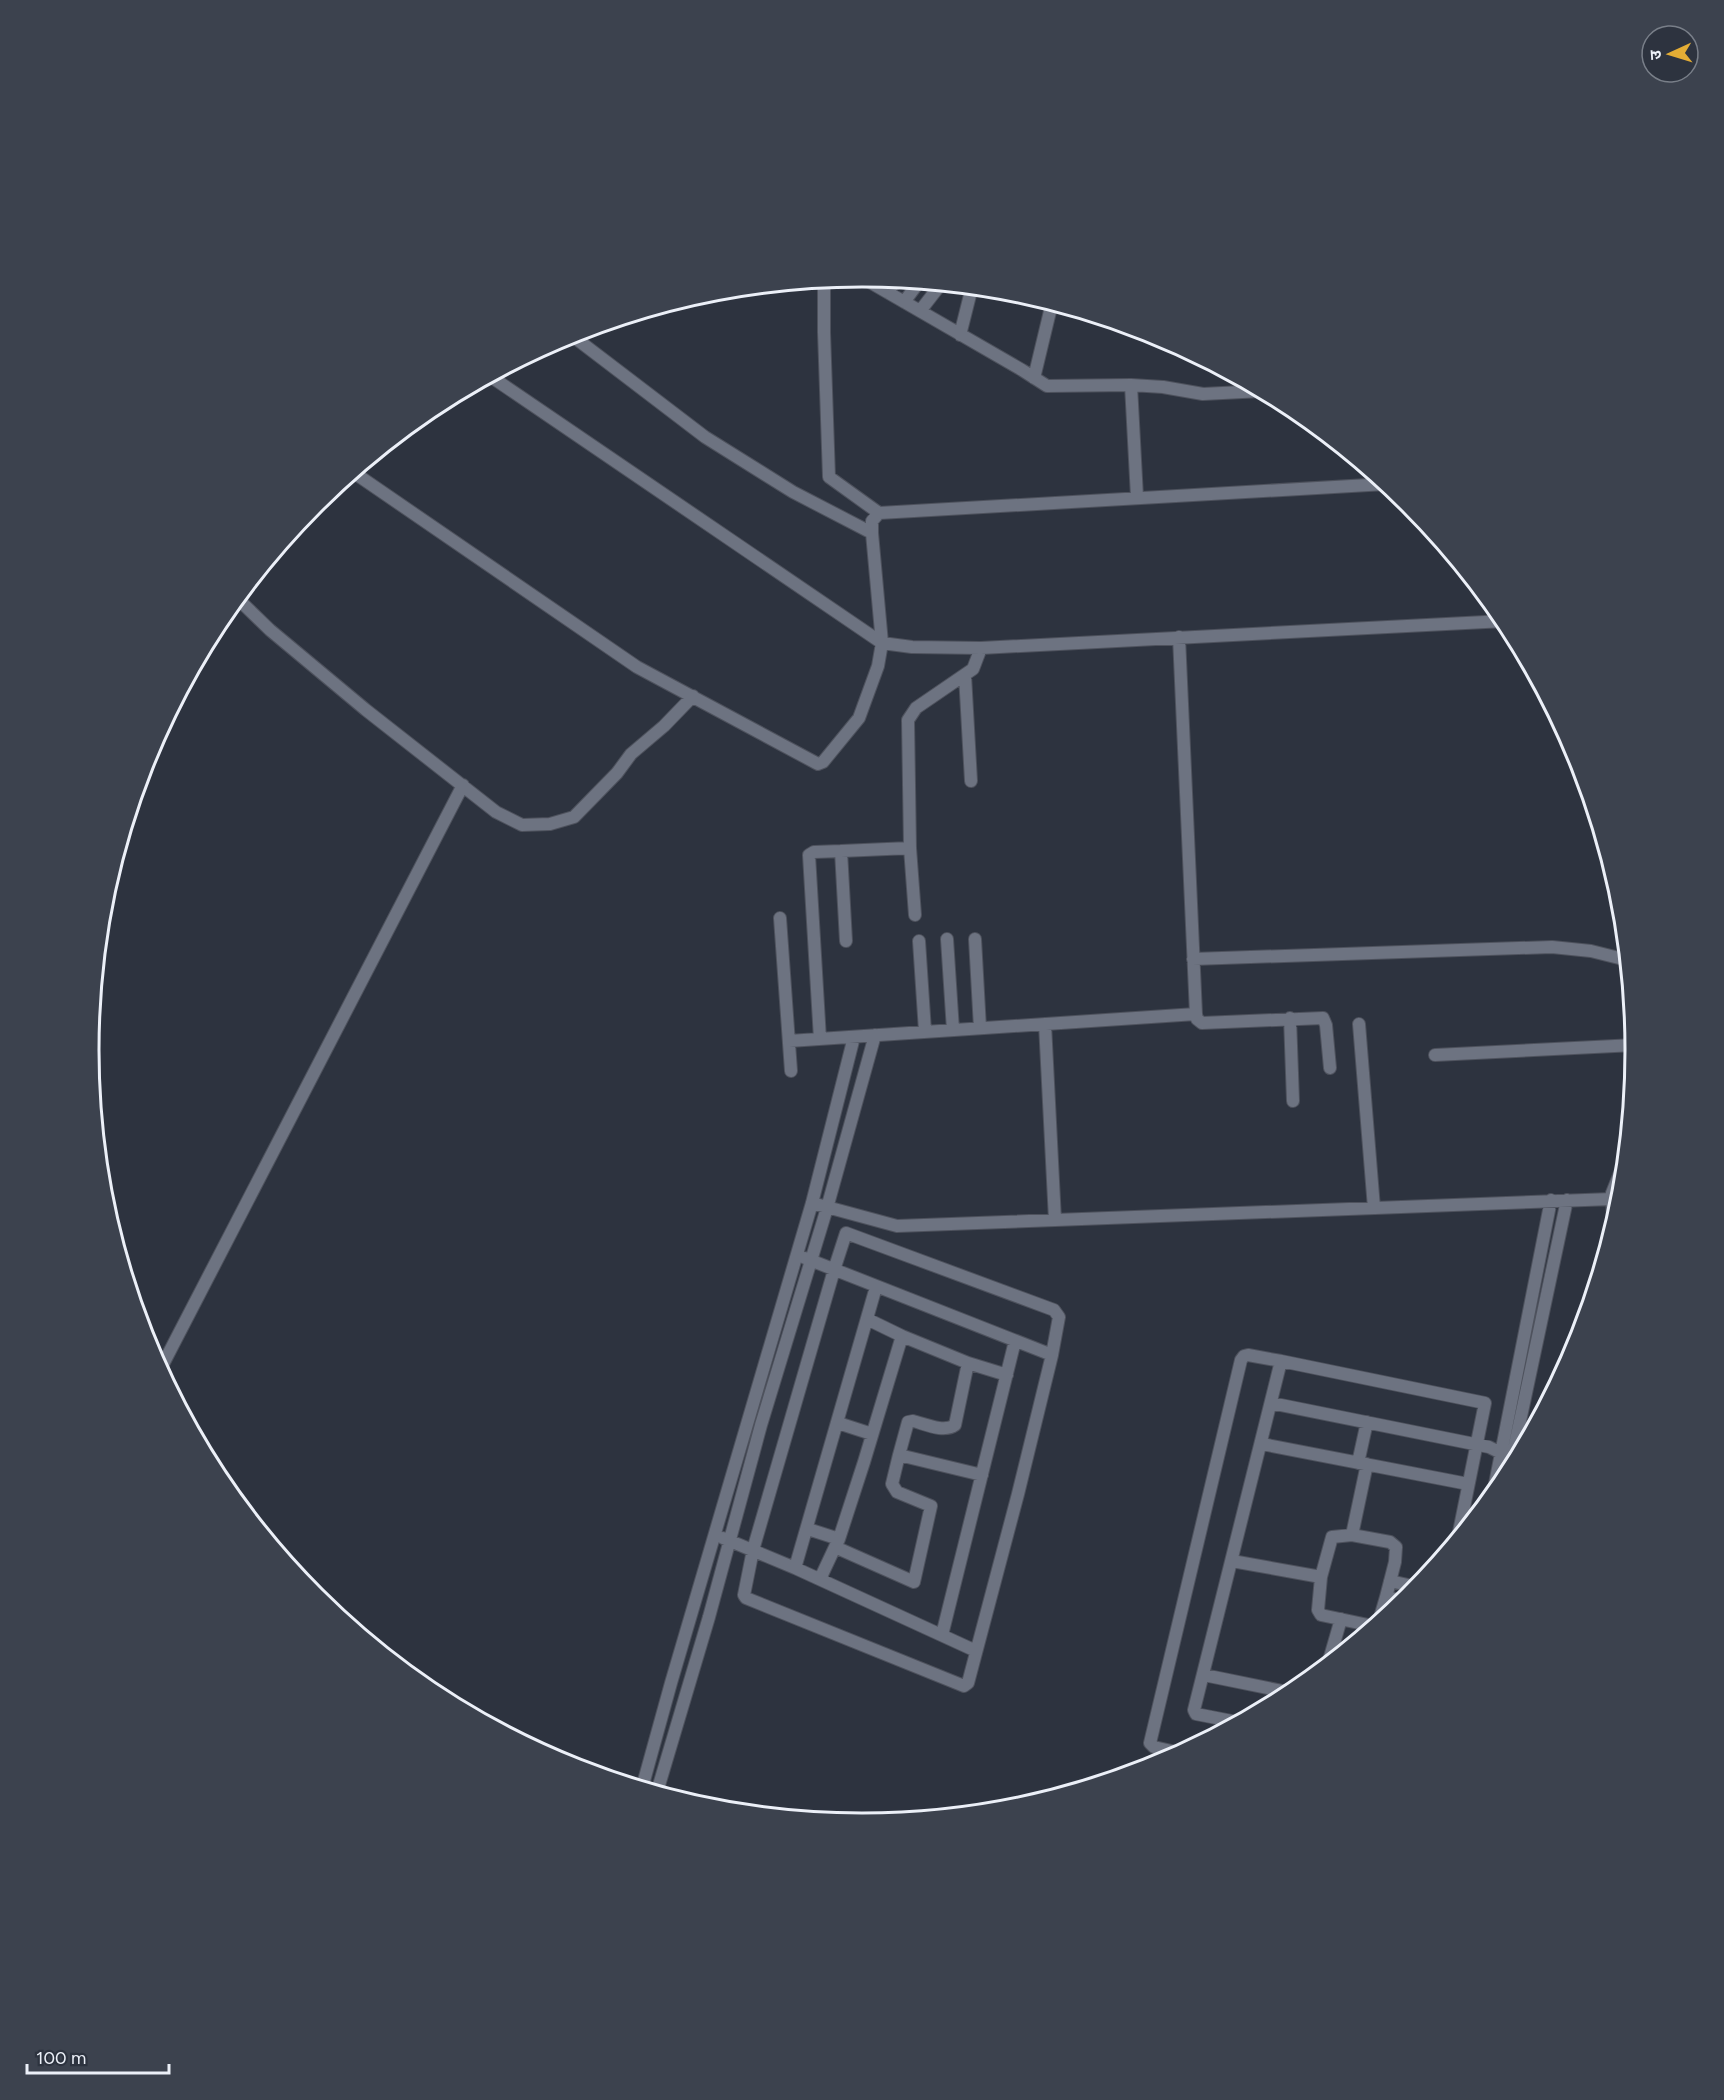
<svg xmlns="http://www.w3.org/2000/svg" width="1724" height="2100" viewBox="0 0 1724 2100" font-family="Figtree,'Noto Sans Devanagari',sans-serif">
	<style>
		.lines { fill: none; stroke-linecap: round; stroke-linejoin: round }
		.minor-casing { stroke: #4e525d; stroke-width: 14 }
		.minor { stroke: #6d7381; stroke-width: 12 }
		.rim { fill: none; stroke: #ecf0f8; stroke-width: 3 }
	</style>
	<rect width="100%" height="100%" fill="#2d333f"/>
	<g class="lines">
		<defs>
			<path id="minor" d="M861,277l161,93 25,16 84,-1 6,112
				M824,280v52l5,145 50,36
				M887,292l10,-11
				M904,302l15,-20
				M920,311l21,-27
				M570,334l135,103 88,55 79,41
				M960,335l12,-48
				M490,376l392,267 30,4 69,1
				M1034,378l18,-75
				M1131,385l32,2 40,7 59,-3
				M353,472l284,195 181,97 5,-2 36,-44 19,-52 4,-23 -10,-110v-12l7,-8 507,-29
				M237,598l33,32 96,80 130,102 26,13 28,-1 24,-7 43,-44 14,-19 33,-28 29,-30
				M965,675l6,106
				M910,848l5,67
				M780,918l11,153
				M947,939l6,91
				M975,939l5,89
				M846,941l-5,-90 69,-3 -2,-128 8,-12 57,-39 8,-21 524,-27
				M919,941l6,90
				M1193,959l359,-12 39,4 36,9
				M1196,1014l1,5 5,4 121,-5 3,7 4,43
				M1290,1018l3,83
				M1045,1024l10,196
				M1359,1024l15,184
				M820,1039l-11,-184 5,-3 27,-1
				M789,1041l407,-27 -17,-377
				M1435,1055l200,-10
				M812,1203l85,23 715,-27
				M1613,1226l-1,-33 12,-30
				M846,1233l208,77 5,7 -7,38 -34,139 -50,189 -4,3 -218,-88 -2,-3 9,-45 81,-280z
				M805,1258l247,97
				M867,1319l35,17
				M968,1363l39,12
				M160,1370l303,-585
				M1271,1403l218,44 20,10
				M838,1423l34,11
				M1262,1444l206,40
				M1358,1463l9,-41
				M1367,1464l-15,71 38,7 6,5 -1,15 -9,35
				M1509,1473l58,-273
				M1493,1494l58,-294
				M808,1529l31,10 25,-77 38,-126 66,27 -13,62c-11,8 -30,-1 -42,-4l-5,1 -9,33 83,20
				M723,1538l72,30 181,83
				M839,1539l-4,8 79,35 17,-76 -34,-14 -5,-8 7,-29
				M1232,1561l89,16 -3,33 3,5 52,11
				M795,1568l81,-281
				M1321,1577l11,-40 20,-2
				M820,1579l15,-32
				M1390,1581l27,6
				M1379,1621l7,-24 18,4
				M942,1635l73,-294
				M1328,1664l13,-45
				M1204,1675l88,18
				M1237,1722l-41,-8 -2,-4 87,-349
				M1180,1753l-26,-6 -4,-4 91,-383 3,-4 4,-1 33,6 204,42 -27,134
				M642,1788l29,-105 141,-480 42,-166
				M657,1792l52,-175 52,-192 66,-217 48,-173"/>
		</defs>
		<!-- minor casing -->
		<use href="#minor" class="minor-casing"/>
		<!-- minor -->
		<use href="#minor" class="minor"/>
	</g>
	<!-- crop -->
	<path d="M0 0H1724V2100H0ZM99 1050a763 763 0 1 1 1526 0a763 763 0 1 1-1526 0Z" fill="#3c424e" fill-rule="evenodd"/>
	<path class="rim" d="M99 1050a763 763 0 1 1 1526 0a763 763 0 1 1-1526 0Z"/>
	<!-- north arrow -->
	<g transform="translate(1670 54) rotate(266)"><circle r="28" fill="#2d333f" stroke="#797f89" stroke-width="1.5"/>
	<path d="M0-4.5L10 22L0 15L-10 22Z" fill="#e4ad35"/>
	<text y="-9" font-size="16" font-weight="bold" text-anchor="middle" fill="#ecf0f8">उ</text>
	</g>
	<!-- scale -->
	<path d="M27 2064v9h142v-9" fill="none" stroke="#ecf0f8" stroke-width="3"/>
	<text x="36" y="2064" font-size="18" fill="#ecf0f8" stroke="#2d333f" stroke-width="4.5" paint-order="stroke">100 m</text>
</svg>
